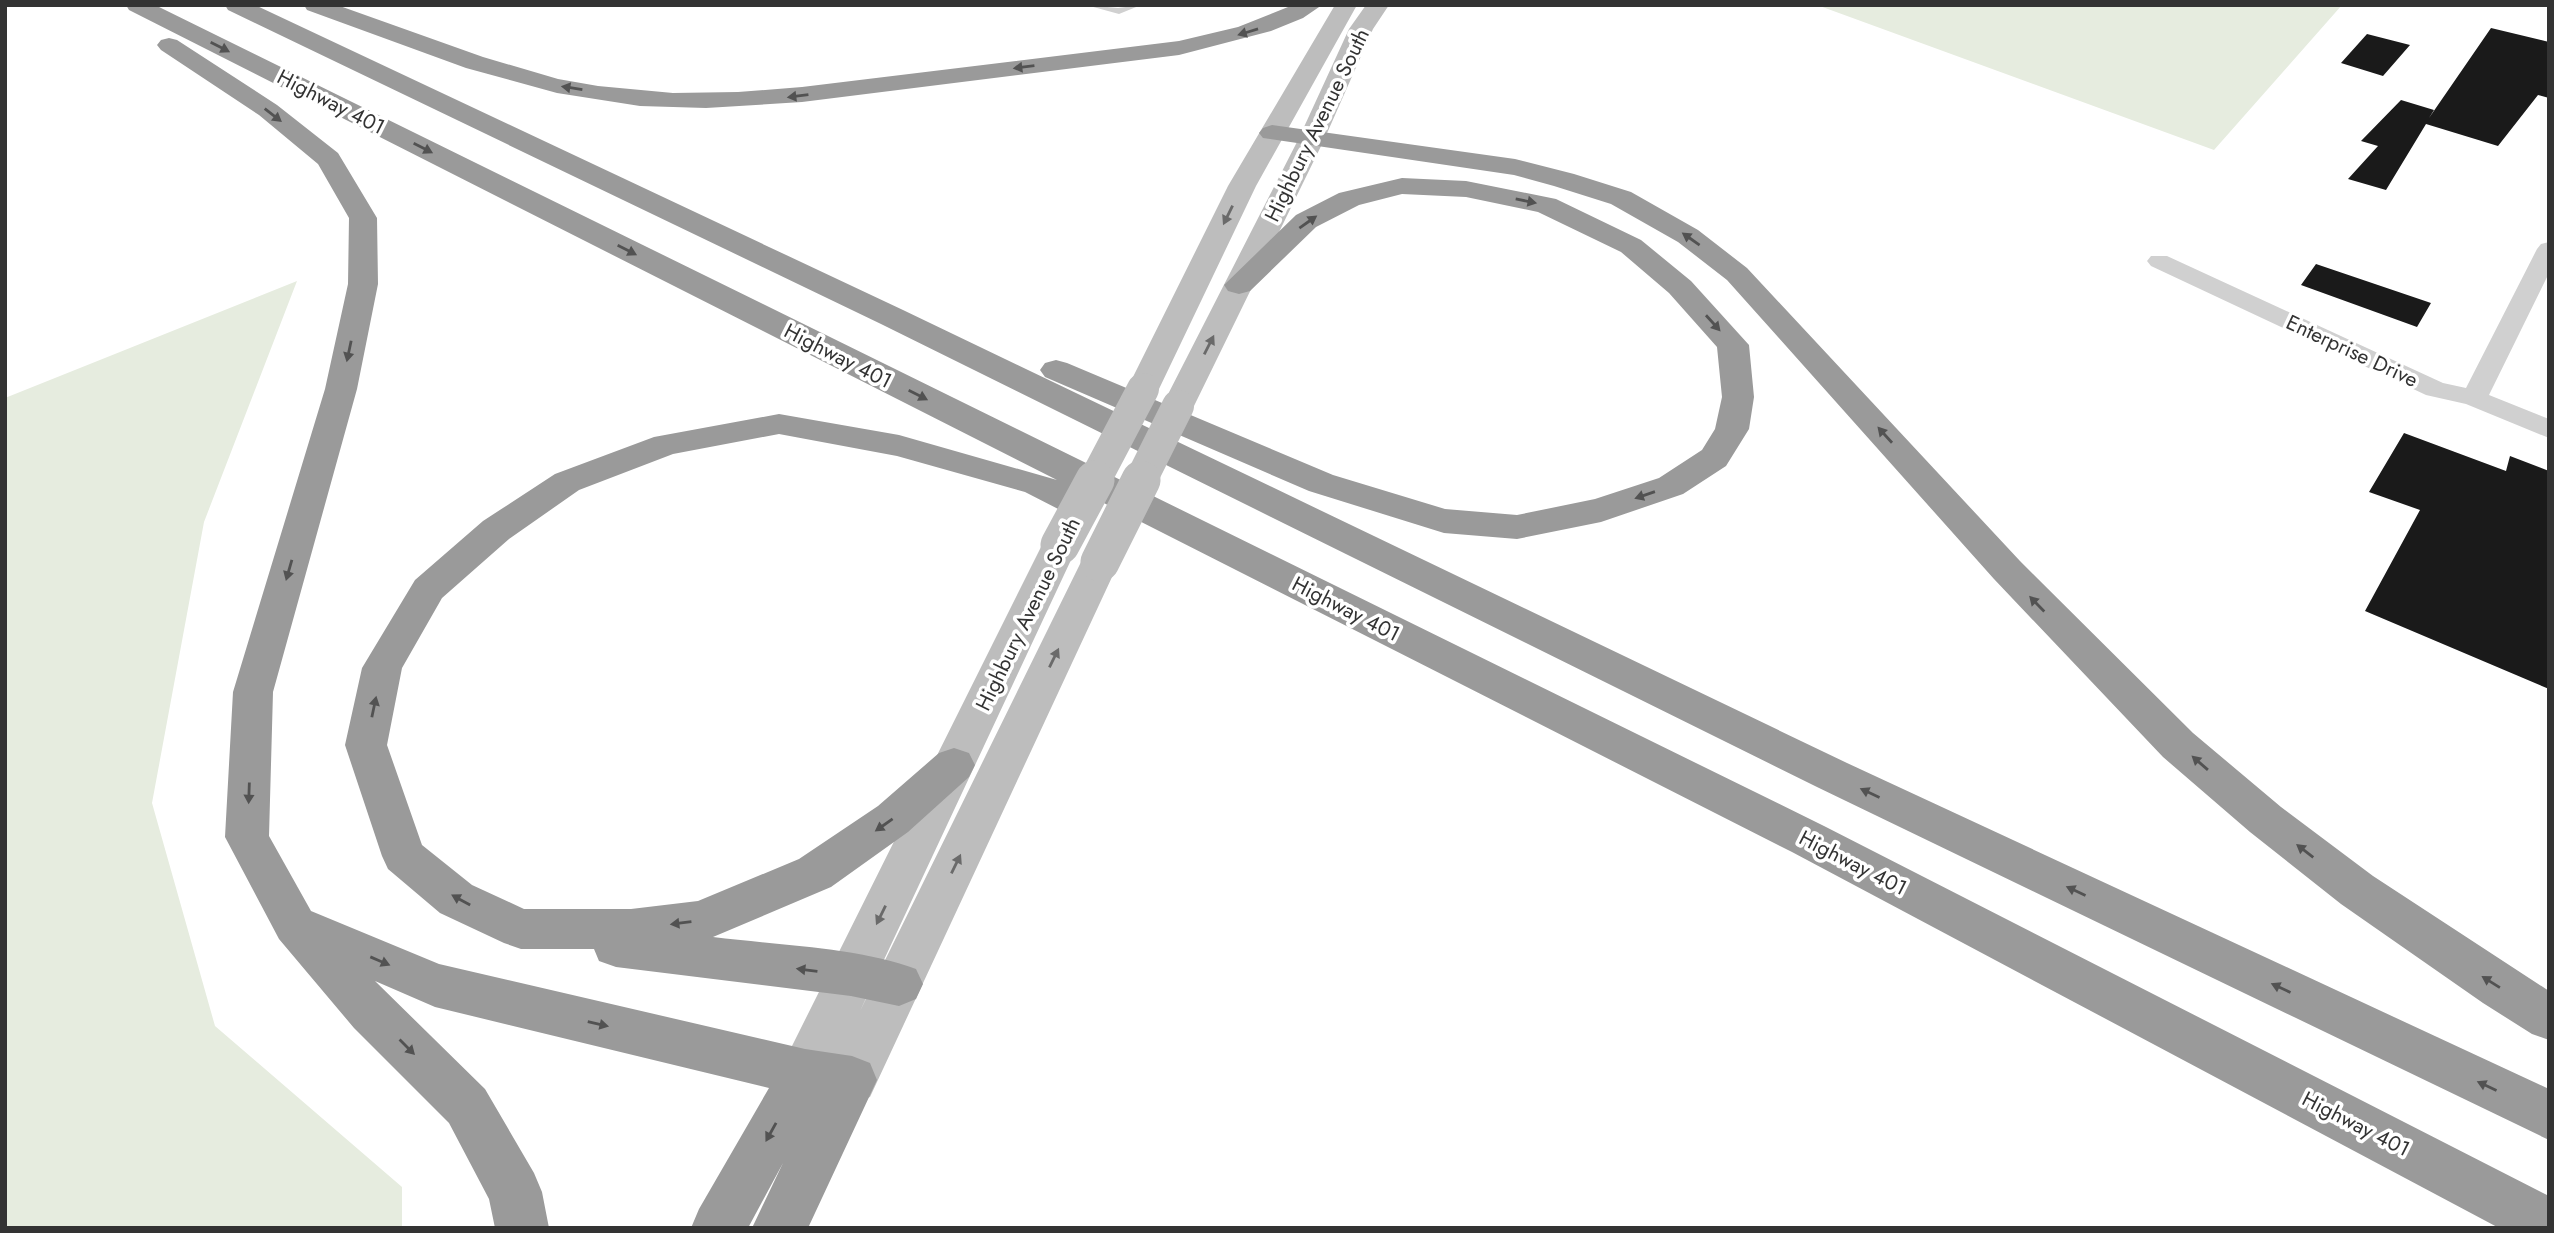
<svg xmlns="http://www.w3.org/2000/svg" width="2554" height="1233" viewBox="0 0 2554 1233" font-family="Jost,sans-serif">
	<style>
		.green { fill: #e6ecdf }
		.building { fill: #1a1a1a }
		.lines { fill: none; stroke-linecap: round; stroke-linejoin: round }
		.service { fill: #d0d0d0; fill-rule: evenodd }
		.minor { fill: #d0d0d0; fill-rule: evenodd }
		.secondary { fill: #bdbdbd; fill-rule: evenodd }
		.motorway { fill: #9a9a9a; fill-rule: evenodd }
		.secondary-bridge-far1 { stroke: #bdbdbd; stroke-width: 32 }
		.secondary-bridge { stroke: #bdbdbd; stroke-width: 39 }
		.oneway { fill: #525252 }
		.oneway2 { fill: #6a6a6a }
		.labels { text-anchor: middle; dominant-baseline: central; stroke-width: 7; stroke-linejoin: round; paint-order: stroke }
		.street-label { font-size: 21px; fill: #333; stroke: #fff }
	</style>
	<rect width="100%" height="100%" fill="#fff"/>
	<!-- green -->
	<path class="green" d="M1817,5h525l-128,145z
		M297,281l-93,241 -52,281 63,223 187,161v41h-397v-830z"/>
	<!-- building -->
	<path class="building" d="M2491,28l58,14v56l-11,-3 -40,51 -72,-22 -40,66 -38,-11 30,-33 -17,-5 40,-41 33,10 -5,8z
		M2367,34l43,11 -27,31 -42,-13z
		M2316,264l115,39 -14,24 -116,-42z
		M2404,433l102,38 4,-15 39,15v218l-184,-78 55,-101 -51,-18z"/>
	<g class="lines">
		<!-- service -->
		<path class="service" d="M1086,5l32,3 23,-3 -22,9z"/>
		<!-- minor -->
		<path class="minor" d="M2549,242v31l-60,122 60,24v19l-83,-34 -40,-9 -275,-129 -4,-5 4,-5h16l276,127 23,5 71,-139 4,-5z"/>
		<!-- secondary -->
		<path class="secondary" d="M1335,5h22l-101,181 -97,203 -4,7 -12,3 -12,-3 -4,-7 101,-203z
			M1366,5h23l-16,24 -49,111 -130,266 -4,7 -12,3 -12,-3 -4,-7 136,-266 51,-111z
			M1060,532l13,4 5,9 -218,466 221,-449 6,-9 13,-4 13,4 6,9 -249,535 -18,7 -18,-7 -7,-16 -4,9 -18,7 -18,-7 -7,-17 7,-17 255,-511 5,-9z"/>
		<!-- motorway -->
		<path class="motorway" d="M126,5h29l1669,821 725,370v32h-50l-707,-376 -700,-355 5,8 -5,8 -13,4 -13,-4 -41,-21 -128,-36 -118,-22 -106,20 -94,36 -70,49 -67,59 -40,70 -15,77 35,100 50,40 52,24h107l67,-8 101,-42 79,-53 61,-53 15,-5 15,5 6,12 -6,12 -61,55 -77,55 -118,50c63,8 144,10 203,32l7,15 -7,15 -17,7 -48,-10 -235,-29 -17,-6 -5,-12h-73l-17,-6 -64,-30 -52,-44 -6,-13 -37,-111 17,-77 53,-88 68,-59 72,-47 99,-37 125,-23 120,21 158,45 -928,-470z
			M225,5h30l648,305 944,453 702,326v51l-732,-353 -936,-463 -653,-314z
			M304,5h33l146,52 75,22 40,7 75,7 65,-1 64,-5 377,-46 59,-14 55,-22h29l-19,13 -32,13 -92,24 -377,47 -96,6 -66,-2 -83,-13 -91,-25 -159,-58z
			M169,38l8,2 100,65 61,48 39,65 1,66 -21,105 -84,303 -4,144 42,75 128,53 366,85 47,7 18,7 7,17 -69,148h-56l31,-65 -35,65h-57l8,-19 70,-121 -334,-81 -60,-26 110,108 49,84 8,19 7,36h-54l-6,-29 -40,-76 -95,-95 -75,-89 -54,-102 8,-145 92,-303 23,-105 1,-66 -31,-54 -59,-49 -98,-65 -4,-5 4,-5z
			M1272,125l243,34 59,15 57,18 67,38 49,38 273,293 173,172 88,74 92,69 176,115v49l-17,-6 -49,-31 -142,-99 -91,-72 -87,-75 -169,-178 -267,-299 -49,-38 -67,-38 -57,-18 -40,-11 -251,-37 -4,-5 4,-5z
			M1402,178l64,3 90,18 85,41 50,41 58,64 5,52 -5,32 -23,37 -43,28 -82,28 -84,17 -73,-6 -135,-42 -264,-114 -5,-7 5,-7 11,-3 11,3 266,112 112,34 72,6 78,-16 64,-21 43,-28 13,-21 7,-32 -5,-50 -48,-54 -48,-41 -83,-40 -72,-15 -64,-3 -43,11 -43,22 -66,64 -11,3 -11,-3 -4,-6 72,-70 43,-22z"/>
		<!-- secondary-bridge-far1 -->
		<path class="secondary-bridge-far1" d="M1094,482l49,-93
			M1140,482l38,-76"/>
		<!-- secondary-bridge -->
		<path class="secondary-bridge" d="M1060,545l35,-65
			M1100,562l41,-82"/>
	</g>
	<!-- one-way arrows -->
	<defs><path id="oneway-solid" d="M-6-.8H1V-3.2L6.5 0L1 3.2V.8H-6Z" transform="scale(1.75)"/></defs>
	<g class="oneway">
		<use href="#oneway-solid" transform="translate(1248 32) rotate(163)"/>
		<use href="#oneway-solid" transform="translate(220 47) rotate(27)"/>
		<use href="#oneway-solid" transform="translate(1024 67) rotate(173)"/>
		<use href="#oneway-solid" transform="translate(572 88) rotate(-171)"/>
		<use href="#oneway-solid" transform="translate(798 96) rotate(173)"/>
		<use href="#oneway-solid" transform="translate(273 115) rotate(38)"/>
		<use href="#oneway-solid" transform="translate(423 148) rotate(27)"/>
		<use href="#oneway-solid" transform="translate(1526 201) rotate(11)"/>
		<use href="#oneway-solid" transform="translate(1308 222) rotate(-35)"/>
		<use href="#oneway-solid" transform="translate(1691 239) rotate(-145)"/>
		<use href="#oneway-solid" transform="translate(627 250) rotate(27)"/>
		<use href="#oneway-solid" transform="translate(1713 323) rotate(48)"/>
		<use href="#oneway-solid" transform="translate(349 351) rotate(102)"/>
		<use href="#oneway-solid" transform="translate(918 395) rotate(27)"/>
		<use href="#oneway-solid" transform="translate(1885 435) rotate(-132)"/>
		<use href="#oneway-solid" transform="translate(1645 495) rotate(161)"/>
		<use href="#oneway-solid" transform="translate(289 570) rotate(106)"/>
		<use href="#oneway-solid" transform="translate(2037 604) rotate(-134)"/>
		<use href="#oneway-solid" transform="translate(374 707) rotate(-78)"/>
		<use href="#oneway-solid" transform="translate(2200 763) rotate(-139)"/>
		<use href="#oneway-solid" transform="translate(249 793) rotate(92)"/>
		<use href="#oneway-solid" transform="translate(1870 793) rotate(-155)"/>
		<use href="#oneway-solid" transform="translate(884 825) rotate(145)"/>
		<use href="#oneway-solid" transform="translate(2305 851) rotate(-142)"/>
		<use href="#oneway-solid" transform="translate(2076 891) rotate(-155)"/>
		<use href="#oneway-solid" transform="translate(461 900) rotate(-151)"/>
		<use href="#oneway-solid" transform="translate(681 923) rotate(173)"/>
		<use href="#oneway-solid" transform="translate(380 961) rotate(23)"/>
		<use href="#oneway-solid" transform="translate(807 970) rotate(-173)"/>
		<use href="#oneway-solid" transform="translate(2491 982) rotate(-148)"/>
		<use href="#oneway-solid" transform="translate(2281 988) rotate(-155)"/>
		<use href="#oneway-solid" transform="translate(598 1024) rotate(13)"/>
		<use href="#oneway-solid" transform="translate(407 1047) rotate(45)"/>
		<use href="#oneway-solid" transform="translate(2487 1086) rotate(-155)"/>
		<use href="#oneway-solid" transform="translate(771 1132) rotate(119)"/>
	</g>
	<g class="oneway2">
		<use href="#oneway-solid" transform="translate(1228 215) rotate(116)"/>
		<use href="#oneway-solid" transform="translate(1209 345) rotate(-63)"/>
		<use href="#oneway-solid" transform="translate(1054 658) rotate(-64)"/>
		<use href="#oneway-solid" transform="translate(956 864) rotate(-64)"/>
		<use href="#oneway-solid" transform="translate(881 915) rotate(116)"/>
	</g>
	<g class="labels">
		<!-- street labels -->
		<g class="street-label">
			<text transform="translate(331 102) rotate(27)">Highway 401</text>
			<text transform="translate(1317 125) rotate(-64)">Highbury Avenue South</text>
			<text transform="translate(2352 351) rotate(25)">Enterprise Drive</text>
			<text transform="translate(838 356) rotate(27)">Highway 401</text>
			<text transform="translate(1346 609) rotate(27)">Highway 401</text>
			<text transform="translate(1028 614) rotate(-64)">Highbury Avenue South</text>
			<text transform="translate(1853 863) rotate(27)">Highway 401</text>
			<text transform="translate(2356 1124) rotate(27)">Highway 401</text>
		</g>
	</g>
	<!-- border -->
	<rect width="2554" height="1233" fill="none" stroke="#333333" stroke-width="14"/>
</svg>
